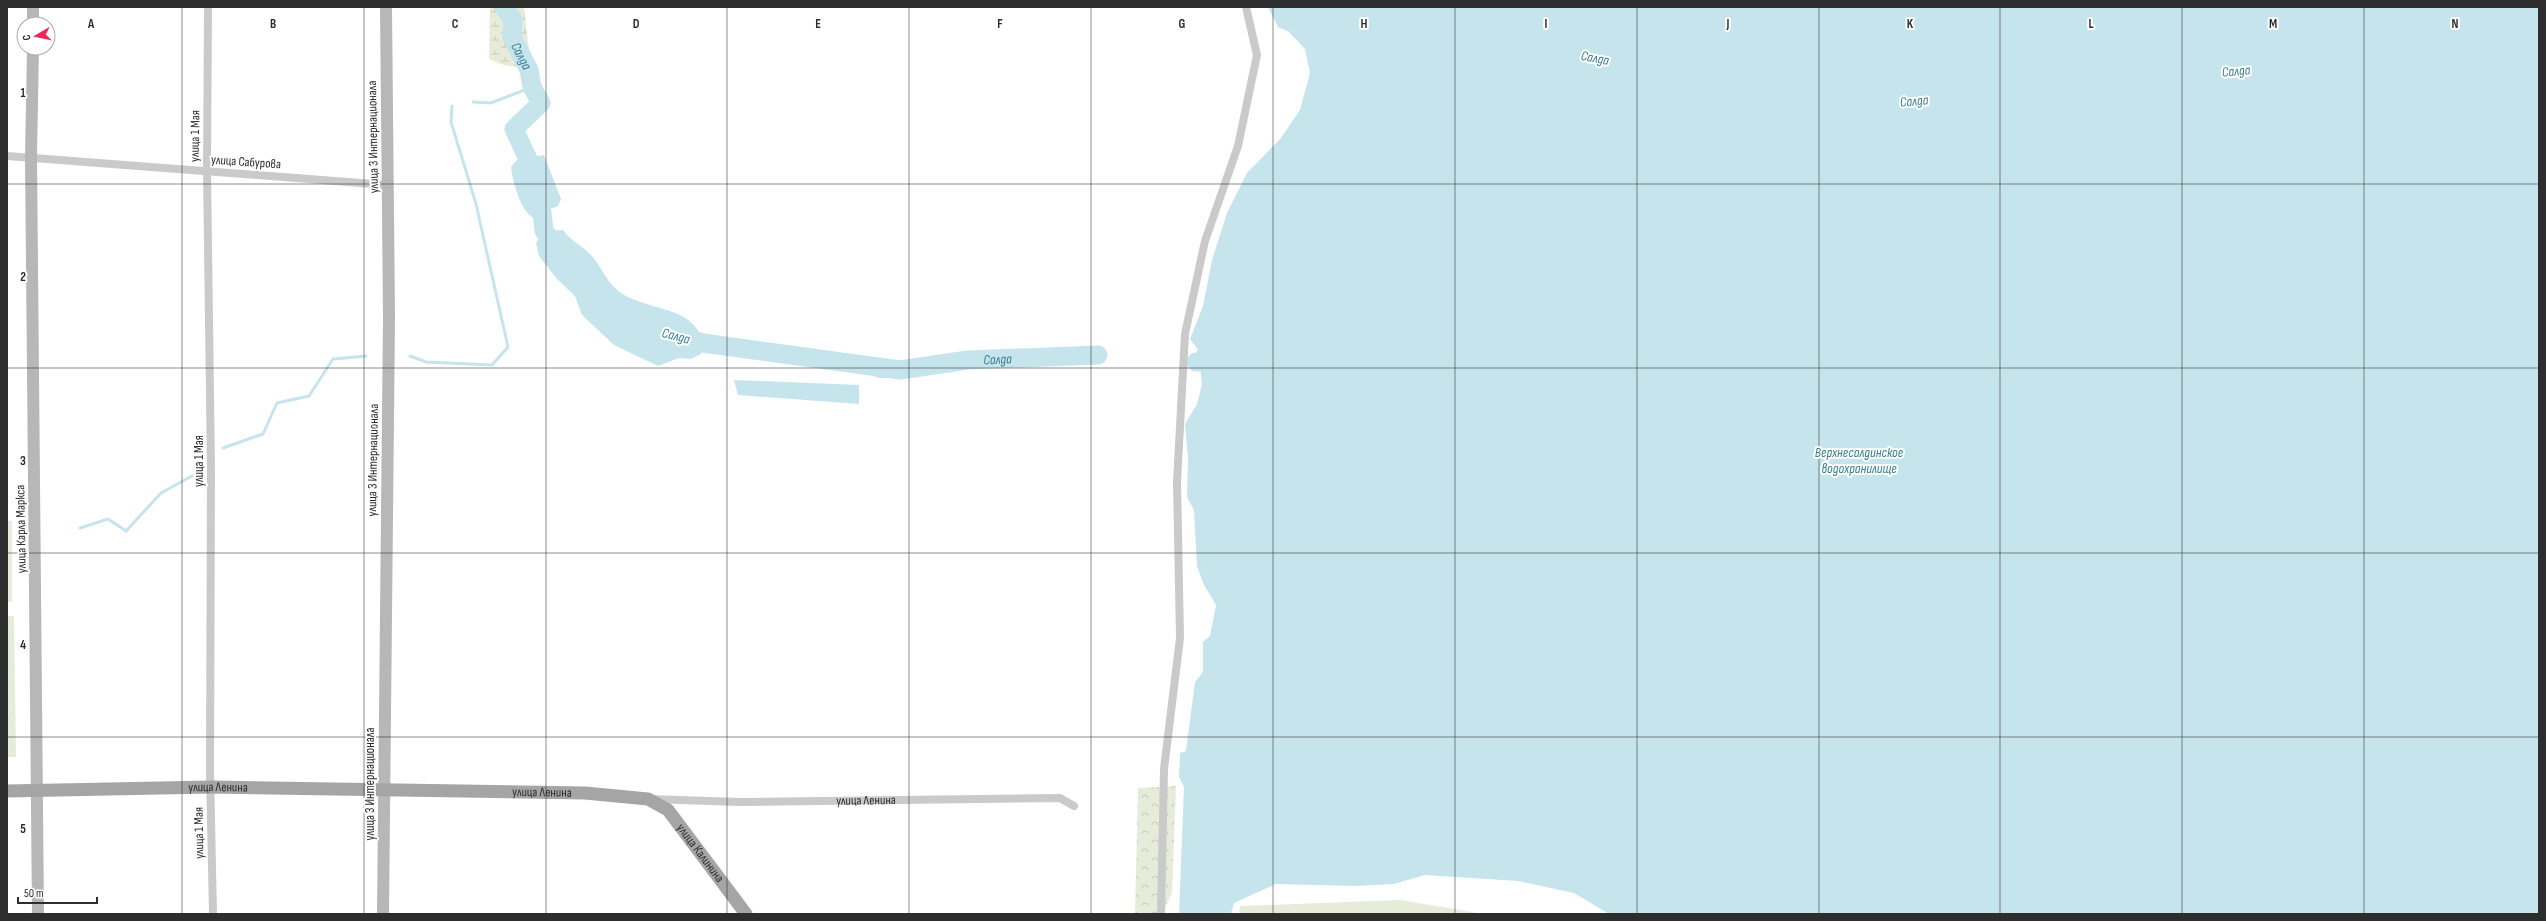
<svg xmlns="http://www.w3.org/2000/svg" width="2546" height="921" viewBox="0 0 2546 921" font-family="'Sofia Sans Condensed',sans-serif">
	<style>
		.forest { fill: url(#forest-crowns) }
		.wetland { fill: url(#wetland-marsh) }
		.green { fill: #e7ecda }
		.water { fill: #c6e4ec }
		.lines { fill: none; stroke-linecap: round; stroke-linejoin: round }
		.stream { stroke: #c6e4ec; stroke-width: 3 }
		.river { stroke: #c6e4ec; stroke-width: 19 }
		.street { stroke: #cacaca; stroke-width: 8 }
		.secondary { stroke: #b7b7b7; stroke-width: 12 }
		.primary { stroke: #a5a5a5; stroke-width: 13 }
		.grid { fill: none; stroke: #2d2d2d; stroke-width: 1; stroke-opacity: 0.55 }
		.labels { text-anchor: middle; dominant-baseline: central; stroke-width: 4; stroke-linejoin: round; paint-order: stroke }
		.street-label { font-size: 13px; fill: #2d2d2d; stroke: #fff }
		.water-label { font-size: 14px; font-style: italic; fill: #397f92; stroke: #fff }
		.grid-label { font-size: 13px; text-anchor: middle; font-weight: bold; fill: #2d2d2d; stroke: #fff; stroke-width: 4; stroke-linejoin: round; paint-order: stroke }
	</style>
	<defs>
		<pattern id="forest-crowns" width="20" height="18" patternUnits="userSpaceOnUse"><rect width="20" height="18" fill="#e7ecda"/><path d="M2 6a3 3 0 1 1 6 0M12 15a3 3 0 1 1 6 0" fill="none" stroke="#c6cbbb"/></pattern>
		<pattern id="wetland-marsh" width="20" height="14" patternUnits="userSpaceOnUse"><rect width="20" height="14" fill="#e7ecda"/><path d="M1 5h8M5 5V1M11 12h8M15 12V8" fill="none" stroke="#c6cbbb"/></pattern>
	</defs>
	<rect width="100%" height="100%" fill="#fff"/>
	<!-- forest -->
	<path class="forest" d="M1176,786l-4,107 -10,21h-27l3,-126z"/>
	<!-- wetland -->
	<path class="wetland" d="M490,7h34l6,53c-13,12 -27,5 -41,-1z"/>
	<!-- green -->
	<path class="green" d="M7,521h5v81h-5z
		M7,616h7l2,141h-9z
		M1400,900l84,14h-245l1,-8z"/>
	<!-- water -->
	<path class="water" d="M1268,7h1271v907h-930l-35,-21 -56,-12 -93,-6 -31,9 -38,2 -80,-2 -42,19 -3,11h-52l5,-127 -5,-10 1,-24 6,-2 9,-69 8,-10v-30l7,-6 6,-31 -12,-20 -7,-19 -3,-56 -7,-13 1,-38 -3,-35 12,-20 5,-20 -4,-34 -8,-11 13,-33 9,-46 15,-47 20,-40 34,-35 19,-28 10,-37 -5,-24 -16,-17 -11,-5z
		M544,155l17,44 -3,7 -16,6 -8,6c-14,-7 -21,-36 -23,-51l6,-7z
		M563,230c8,11 18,15 27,24 10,10 15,25 26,35 25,24 93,14 85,65l-10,5 -12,-1 -21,8 -44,-21 -32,-30 -7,-19 -18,-17 -18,-23 -3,-13 8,-12z
		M849,358l44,4 6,3 1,5 -6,8h-15l-41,-17z
		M734,380l125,5v19l-121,-9z"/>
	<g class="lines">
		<!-- stream -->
		<path class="stream" d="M473,102l18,1 41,-16
			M410,356l16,6 66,3 16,-18 -32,-143 -25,-82 1,-16
			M223,448l40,-14 14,-31 32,-7 24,-37 33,-3
			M80,528l28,-9 18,12 35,-38 31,-17"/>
		<!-- river -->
		<g class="river">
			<path id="s1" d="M504,7l9,13 -1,17 17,33 3,17 9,16 -27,26 14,30 14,53 2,19 16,19"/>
			<path id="s2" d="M677,336l26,7 197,27 68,-10 130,-5"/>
			<path d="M1196,362h5l14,-21"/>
		</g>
		<!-- street -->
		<g class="street">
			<path d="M208,7l-1,164 4,298 -1,302 3,143"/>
			<path d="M7,156l380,29"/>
			<path id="s3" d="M649,799l91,3 320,-4 14,8"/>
			<path d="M1161,914l3,-145 16,-131 -3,-156 8,-148 20,-93 33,-95 19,-91 -11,-48"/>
		</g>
		<!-- secondary -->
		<path class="secondary" d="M33,24v-17
			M33,48l-2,109 7,757
			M383,914l6,-597 -3,-310"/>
		<!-- primary -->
		<path class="primary" id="s4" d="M7,791l204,-4 374,6 63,6 20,11 78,104"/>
	</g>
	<!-- grid -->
	<path class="grid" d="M182,7v907M364,7v907M546,7v907M727,7v907M909,7v907M1091,7v907M1273,7v907M1455,7v907M1637,7v907M1819,7v907M2000,7v907M2182,7v907M2364,7v907M7,184h2532M7,368h2532M7,553h2532M7,737h2532"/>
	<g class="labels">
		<!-- street labels -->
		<g class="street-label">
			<text transform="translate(195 136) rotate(-89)">улица 1 Мая</text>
			<text transform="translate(373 137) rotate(-91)">улица 3 Интернационала</text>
			<text transform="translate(246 162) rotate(4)">улица Сабурова</text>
			<text transform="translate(373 460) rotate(-89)">улица 3 Интернационала</text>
			<text transform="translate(199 461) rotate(-90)">улица 1 Мая</text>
			<text transform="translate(21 529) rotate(-91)">улица Карла Маркса</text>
			<text transform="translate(370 784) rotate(-90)">улица 3 Интернационала</text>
			<text stroke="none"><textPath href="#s4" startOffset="211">улица Ленина</textPath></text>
			<text stroke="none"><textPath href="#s4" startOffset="535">улица Ленина</textPath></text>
			<text stroke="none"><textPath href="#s3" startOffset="217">улица Ленина</textPath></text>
			<text transform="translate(199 833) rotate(-91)">улица 1 Мая</text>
			<text stroke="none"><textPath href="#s4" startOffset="718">улица Калинина</textPath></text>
		</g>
		<!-- water labels -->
		<g class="water-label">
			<text stroke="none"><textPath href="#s1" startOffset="54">Салда</textPath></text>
			<text transform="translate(1595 58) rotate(11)">Салда</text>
			<text transform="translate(2236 71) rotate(-5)">Салда</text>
			<text transform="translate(1914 101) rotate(-5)">Салда</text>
			<text transform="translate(676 336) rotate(15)">Салда</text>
			<text stroke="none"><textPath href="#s2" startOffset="324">Салда</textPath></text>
			<text x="1859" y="452">Верхнесалдинское<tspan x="1859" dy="16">водохранилище</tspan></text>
		</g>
	</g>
	<g class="grid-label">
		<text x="91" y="28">A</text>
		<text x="273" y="28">B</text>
		<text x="455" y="28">C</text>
		<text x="636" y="28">D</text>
		<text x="818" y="28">E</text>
		<text x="1000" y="28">F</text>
		<text x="1182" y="28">G</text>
		<text x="1364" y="28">H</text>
		<text x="1546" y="28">I</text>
		<text x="1728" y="28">J</text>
		<text x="1910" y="28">K</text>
		<text x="2091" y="28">L</text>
		<text x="2273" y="28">M</text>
		<text x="2455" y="28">N</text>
		<text x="23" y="97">1</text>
		<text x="23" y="281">2</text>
		<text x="23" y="465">3</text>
		<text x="23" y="649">4</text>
		<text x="23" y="833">5</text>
	</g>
	<!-- border -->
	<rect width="2546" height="921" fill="none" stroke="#2d2d2d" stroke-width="16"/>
	<!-- north arrow -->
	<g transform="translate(36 36) rotate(261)"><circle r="19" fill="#ffffff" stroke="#ababab"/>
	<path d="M0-3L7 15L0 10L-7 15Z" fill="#eb295a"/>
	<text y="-6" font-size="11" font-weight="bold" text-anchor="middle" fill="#2d2d2d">С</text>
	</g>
	<!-- scale -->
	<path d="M18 897v6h79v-6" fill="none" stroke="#2d2d2d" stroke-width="2"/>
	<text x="24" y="897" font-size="12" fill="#2d2d2d" stroke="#ffffff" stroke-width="3" paint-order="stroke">50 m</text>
</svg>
